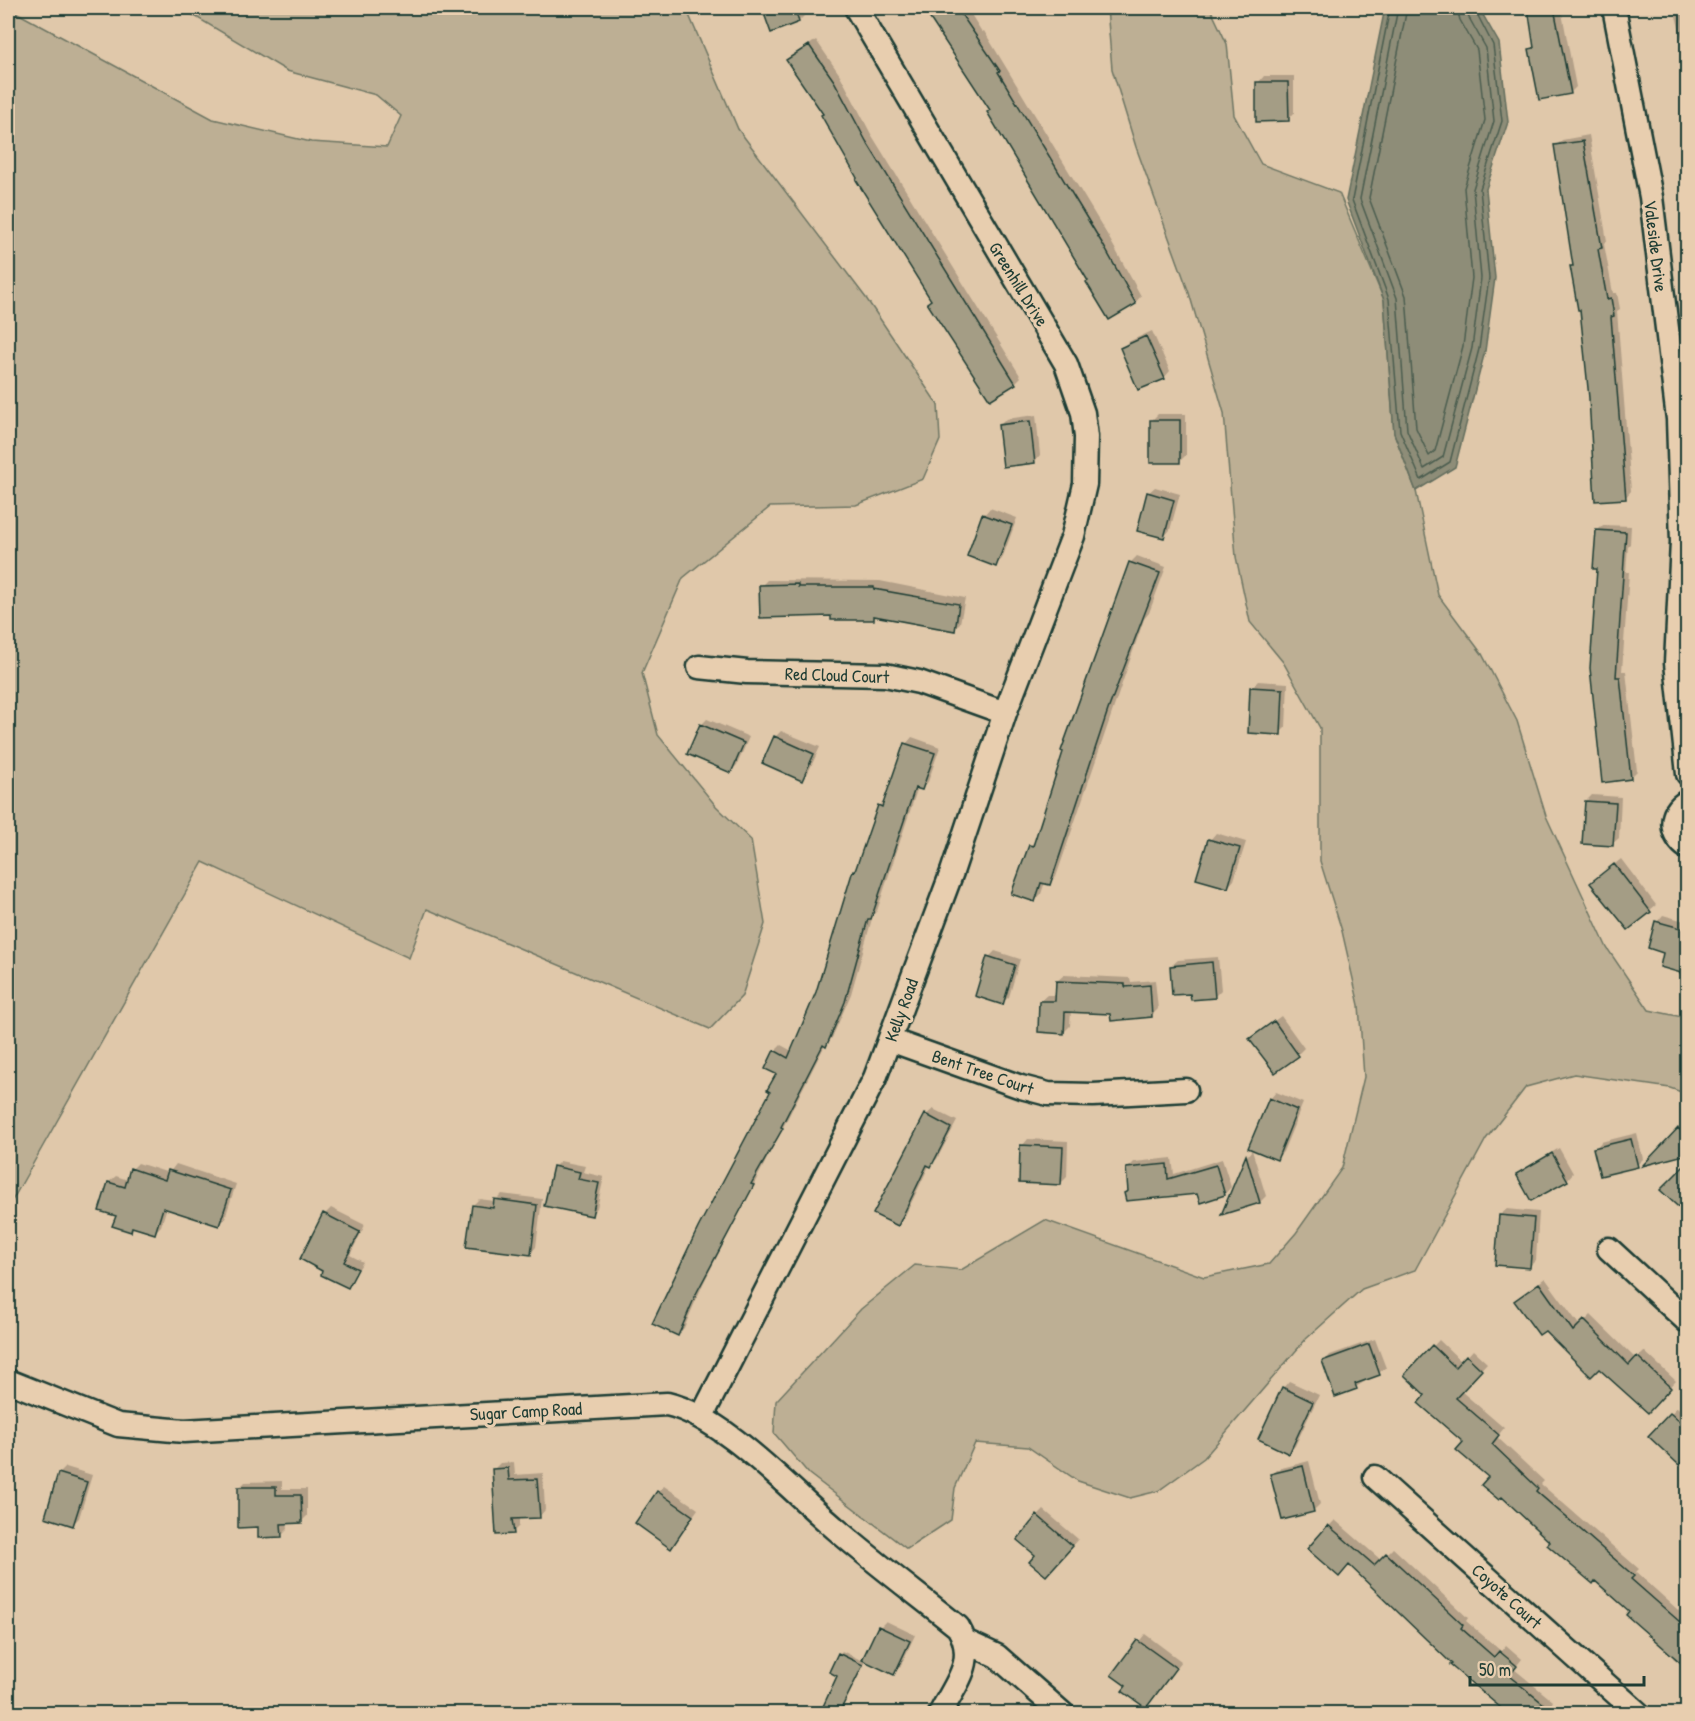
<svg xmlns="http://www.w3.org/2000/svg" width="1695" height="1721" viewBox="0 0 1695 1721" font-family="'Patrick Hand',sans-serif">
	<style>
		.green { fill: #bdaf94; stroke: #6e7664; stroke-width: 1.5 }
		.water { fill: #8e8d78; stroke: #626d5d; stroke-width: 1.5 }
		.shadow { fill: #0003 }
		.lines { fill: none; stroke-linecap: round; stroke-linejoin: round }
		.shore { stroke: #4b5d4f; stroke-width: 1.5 }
		.building { fill: #a49d85; stroke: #1f3d34; stroke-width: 1.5 }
		.street-casing { stroke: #1f3d34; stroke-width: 27 }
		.street { stroke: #e8ceaf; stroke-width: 22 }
		.labels { text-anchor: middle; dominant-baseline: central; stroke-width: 6; stroke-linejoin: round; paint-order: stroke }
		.street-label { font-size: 18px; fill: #1f3d34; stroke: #e8ceaf }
	</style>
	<rect width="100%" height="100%" fill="#e0c8aa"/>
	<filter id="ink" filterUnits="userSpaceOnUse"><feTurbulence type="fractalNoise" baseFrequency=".0167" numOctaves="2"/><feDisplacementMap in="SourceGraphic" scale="12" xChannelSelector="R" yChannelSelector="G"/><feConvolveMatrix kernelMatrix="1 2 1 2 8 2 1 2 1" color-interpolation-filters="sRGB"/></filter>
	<g filter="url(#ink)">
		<!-- green -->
		<path class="green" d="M8,8l205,111 98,23 76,5 14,-31 -25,-21 -89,-24 -106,-63h505l52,121 128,169 72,107 2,35 -17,39 -67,26 -86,2 -87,71 -41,95 16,62 58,71 35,34 14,84 -23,72 -32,33 -283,-120 -18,49 -206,-96 -195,346z
			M1107,8h103l17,36 7,71 27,49 78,29 45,107 10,133 22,58 22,104 44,59 35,67 29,95 61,132 42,62 38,8v76l-17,-6 -96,-14 -48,13 -40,52 -71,131 -53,19 -56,50 -102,119 -46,33 -28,7 -52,-17 -50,-34 -53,-4 -20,45 -4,32 -44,29 -98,-75 -35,-41 2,-32 85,-92 54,-44 46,5 84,-50 159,57 65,-13 27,-31 46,-65 22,-91 -5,-72 -17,-74 -22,-70v-133l-37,-66 -33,-40 -14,-65 -12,-144 -35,-120 -53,-146 -24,-78z"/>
		<!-- water -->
		<path class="water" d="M1385,8h94l20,35 9,79 -22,67 9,89 -10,73 -30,116 -39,24 -22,-58 -10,-133 -38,-100z"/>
		<!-- shadow -->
		<path class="shadow" d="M764,8h38l3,7 -6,6 -27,10z
			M926,8h41l15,24 2,-1 124,205 33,60 -6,7 -26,15 -121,-206 3,-3z
			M1530,8h34l-2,5 14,74 -6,6 -39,-43 4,-4z
			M1674,8h14v56z
			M816,40l24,35 31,59 150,243 -6,6 -82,-84 -74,-121 -34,-64 -37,-54z
			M1264,76h30v37l-6,7 -30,-37z
			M1589,135l18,106 -3,3 9,49h4l3,16 -3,2 14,180 -6,7 -29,2 -14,-192 -10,-41 3,-3 -19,-118 6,-6z
			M1152,331l18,40 -6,7 -42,-30 6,-6z
			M1158,414h28v41l-6,6 -28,-41z
			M1036,415l4,40 -6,7 -34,-37 6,-6z
			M1155,487l25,7 -10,36 -6,7 -16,-44z
			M990,508l27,10 -15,41 -7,6 -11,-50z
			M1603,525l28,1 -1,18 -2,2 -2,26h3l-7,99h4l11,100 -7,7 -31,-210 -2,-37z
			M1137,556l29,11 -17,46 -5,6 -88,258 -7,6 -4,-1 -4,12 -6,7 -4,-56 5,-5 94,-277z
			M767,580l113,1 85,17 -5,25 -6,6 -77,-14 -3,4 -42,-4 -71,-29z
			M1258,681l30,2 -2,44 -6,6 -29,-45z
			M707,719l42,18 -12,28 -6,6 -30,-46z
			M781,731l39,16 -12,26 -6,6 -27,-42z
			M912,737l28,10 -12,35 -6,6 -4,-1 -41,124 -4,4 -22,79 -19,44 -7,7 -122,239 -19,44 -6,6 94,-243 6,-17 -3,-23 6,-6 11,6 25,-59 38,-121 24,-65 6,-6 21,-56z
			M1592,795l29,2 -2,41 -7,6 -26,-43z
			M1216,833l30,9 -12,38 -6,7 -18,-47z
			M1621,859l35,46 -28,23 -29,-51z
			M1663,915l25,7v51l-23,-22 -8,-29z
			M995,951l25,8 -11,38 -7,6 -13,-46z
			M1218,957l3,33 -7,7 -23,-5 -20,-26 7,-6z
			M1064,975l66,3 1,4 24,-2 3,29 -7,7 -80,-5 -1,15 -6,6 -24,-31 7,-6h10v-14z
			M1281,1016l23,32 -6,6 -40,-21z
			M1276,1092l27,11 -20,49 -6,6 -7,-59z
			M933,1109l24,12 -20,38 -7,5 -26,54 -6,6 28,-109z
			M1686,1123l2,30 -41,10 32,-34z
			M1637,1133l6,26 -6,6 -42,-16 6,-7z
			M1028,1139l40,2 -1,36 -7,7 -38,-38z
			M1559,1148l14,25 -6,7 -49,-6z
			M1252,1150l14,46 -6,6 -36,11 23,-57z
			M1172,1158l2,16 48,-15 9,28 -6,7 -24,7 -3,-8h-72l4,-4 -2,-21 6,-6z
			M560,1161l25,5 -2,6 21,5 -7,31 -6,7 -37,-48z
			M138,1163l31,10 7,-9 60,20 -11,34 -6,6 -52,-17 -6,19 -7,7 -19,-7 -4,4 -14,-15 -8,-33 7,-6 12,4 4,-11z
			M502,1194l40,5 -6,48 -6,7 -57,-49 6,-6 16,2z
			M331,1208l34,17 -15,30 13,7 -15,24 -23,-72z
			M1507,1209l32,3 -3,48 -6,6 -30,-51z
			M1545,1278l35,48 11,-11 45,44 8,-8 32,30 -28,30 -49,-44 -83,-66z
			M1375,1339l11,29 -30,19 -32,-25 6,-7z
			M1439,1340l23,22 11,-12 14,13 -26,28 43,37 -7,9 47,44 -3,3 98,85 -3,3 52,47v49l-15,-10 2,-2 -44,-45 -79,-69 -62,-65 -63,-82 -21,-20z
			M1289,1381l30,14 -24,51 -6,6 -6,-64z
			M1677,1407l11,10v37l-37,-18z
			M1309,1461l11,43 -7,7 -41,-36 6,-6z
			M514,1462l1,13 28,-2 2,37 -6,7 -20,1v8l-6,6 -19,-63 6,-6z
			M66,1467l26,8 -13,43 -6,6 -14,-50z
			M282,1481v8h25v27l-6,6h-14l1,7 -7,7 -22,-10 -20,-38 6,-6z
			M664,1486l34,23 -27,38 -13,-55z
			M1044,1510l34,29 -25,29 -16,-13 1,-39z
			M1335,1520l46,40 12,-12 75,70 -2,3 35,30 5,-6 16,14 -8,10 39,32 -2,4 10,9h-58l3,-3 -52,-47 -125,-138z
			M886,1621l29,14 -15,32 -7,7 -27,-14 -24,47 7,3 -2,4h-25l17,-39 -8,-4 8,-17 3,-3 21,10 17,-34z
			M1145,1634l36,27 -35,45 -18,-21 -15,-10z"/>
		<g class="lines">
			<!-- shore -->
			<path class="shore" d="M1390,8l-38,192 37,99 11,132 21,49 29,-18 29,-113 10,-71 -9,-89 22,-68 -9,-76 -19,-37
				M1398,8l-38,191 37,99 10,132 17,39 19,-12 29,-109 9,-70 -8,-89 21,-68 -8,-73 -18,-32 -2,-8
				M1407,8l-38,190 37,98 10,132 13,28 6,-5 28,-105 9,-68 -8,-90 21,-68 -8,-70 -17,-30 -3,-12"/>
		</g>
		<!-- building -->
		<path class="building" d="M762,8h32l5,14 -28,11z
			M923,8h34l43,63 -2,1 104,171 34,61 -27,16 -23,-38 2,-1 -101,-169 3,-2z
			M1528,8h26l17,86 -32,6 -10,-51 5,-1z
			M809,45l25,36 32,60 150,243 -26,16 -63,-97 4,-3 -75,-120 1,-2 -36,-63 2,-1 -37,-54z
			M1256,82h32l1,39 -33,1z
			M1583,141l19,107 -4,1 9,50 4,-1 3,18 -3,1 15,182 -31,2 -6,-103 -9,-88h-2l-8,-44h3l-19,-121z
			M1146,336l19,43 -27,11 -18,-42z
			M1150,420h30v43h-30z
			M1030,421l5,42 -32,4 -5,-42z
			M1147,492l27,8 -10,38 -27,-7z
			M982,514l30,11 -16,42 -29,-11z
			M1596,530l30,2 -10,145h4l11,102 -29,4 -12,-115 7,-99h-4z
			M1129,562l31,11 -52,137 -58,175 -9,-2 -6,19 -24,-8 18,-49 4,1 30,-94 -2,-1z
			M798,584v3h76v2l85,15 -4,27 -81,-15v4h-43v-4l-71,2 -1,-33z
			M1250,687l33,2 -2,46 -33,-2z
			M700,724l44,19 -13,30 -44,-19z
			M774,736l40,18 -12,27 -40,-18z
			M904,743l31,10 -13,37 -7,-2 -44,131h-3l-23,83 -19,45 -3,-2 -42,82 2,1 -32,56 3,1 -57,107 -19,44 -26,-12 46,-96 72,-136 -3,-2 9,-16 -11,-5 9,-19 14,8 28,-66 37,-122 2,1 23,-66 4,2z
			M1585,801l31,2 -3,43 -31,-2z
			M1208,839l32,9 -12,40 -32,-9z
			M1614,864l37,48 -23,18 -38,-47z
			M1655,921l33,9v45l-28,-8 3,-14 -15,-5z
			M987,956l28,9 -12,40 -28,-9z
			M1212,962l3,36 -24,2 -1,-6 -18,1 -2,-29z
			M1056,981l69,3v3l25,-2 2,32 -41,4 -1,-7 -45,-2 -1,22 -26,-2 1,-31h16z
			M1274,1021l25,35 -24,17 -26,-34z
			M1269,1098l28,12 -20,50 -29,-12z
			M925,1114l26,14 -20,39 -4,-2 -29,61 -25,-12z
			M1678,1128l10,9v17l-46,12z
			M1631,1139l7,28 -38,9 -7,-28z
			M1020,1145l43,2 -2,38 -42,-2z
			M1552,1153l16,28 -37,20 -15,-27z
			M1246,1155l14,48 -39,12z
			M1688,1162v54l-28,-26z
			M1167,1164l1,15 48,-14 9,30 -25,8 -3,-9 -71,7 -2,-8 4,-2 -2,-23z
			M553,1166l27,6 -2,7 21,4 -7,33 -48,-10z
			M130,1168l35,12 3,-10 63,20 -12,36 -56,-18 -8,26 -23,-7 -1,5 -19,-6 4,-10 -17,-5 9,-29 17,5z
			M494,1199l43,6 -6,50 -65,-8 6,-42 21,3z
			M323,1213l37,19 -16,30 14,7 -10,19 -27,-13 1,-4 -22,-12z
			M1499,1215l35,3 -4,50 -35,-3z
			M1539,1283l34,48 11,-11 45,45 8,-9 34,32 -23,25 -49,-44 -8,8 -46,-46 -6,4 -25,-34z
			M1369,1344l11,31 -25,9 2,5 -22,8 -13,-36z
			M1432,1345l23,22 11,-12 16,15 -26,28 43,37 -7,9 46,44 -2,3 98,85 -3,3 57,50v40l-62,-54 3,-4 -34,-30 -2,3 -46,-39 3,-3 -48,-45 -3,3 -18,-15 7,-8 -32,-27 7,-8 -45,-39 7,-8 -21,-20z
			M1282,1387l31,15 -24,52 -31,-15z
			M1670,1413l18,16v27l-9,9 -31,-29z
			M1303,1466l11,46 -32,8 -12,-46z
			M508,1468l1,12 28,-1 3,39 -28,1 2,15 -18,1 -4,-66z
			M58,1473l29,9 -14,44 -28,-9z
			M238,1487h38v8h25l1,28 -21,1 1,13 -24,1v-11l-20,1z
			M657,1491l36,25 -22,33 -36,-26z
			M1037,1515l36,31 -27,30 -17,-14 6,-7 -18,-15z
			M1328,1525l46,40 12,-12 77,72 -2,3 33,29 5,-6 18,15 -8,10 46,37h-48l-57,-48 2,-1 -103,-99 -10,12 -32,-28z
			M878,1626l32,15 -16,34 -32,-15z
			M1137,1640l39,28 -30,40 -24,-17 4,-5 -15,-11z
			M838,1653l25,12 -24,48h-19l17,-37 -8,-4z"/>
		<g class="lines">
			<defs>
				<path id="street" d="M1614,8l37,189 27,222 4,123 -6,121 12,111
					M699,667l48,5 138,3 34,7 86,31
					M1688,801c-21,11 -18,35 0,47
					M890,1040l131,47 27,7 45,1 93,-5
					M1609,1249l79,73
					M8,1381l110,44 66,6 483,-27c57,13 123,86 169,125 39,34 81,65 122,98 20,34 -2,55 -18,87
					M702,1416l173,-338 77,-206 53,-159 68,-177 12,-52 1,-47 -3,-24 -17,-49 -210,-356
					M1375,1477l264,237
					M967,1642l30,14 66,58"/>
			</defs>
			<!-- street casing -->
			<use href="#street" class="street-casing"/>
			<!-- street -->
			<use href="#street" class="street"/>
		</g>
	</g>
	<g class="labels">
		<!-- street labels -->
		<g class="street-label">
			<text transform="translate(1656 246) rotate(83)">Valeside Drive</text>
			<text transform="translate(1019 284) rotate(58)">Greenhill Drive</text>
			<text transform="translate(837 675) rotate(2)">Red Cloud Court</text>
			<text transform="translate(901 1010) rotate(-70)">Kelly Road</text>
			<text transform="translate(983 1072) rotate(19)">Bent Tree Court</text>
			<text transform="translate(526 1411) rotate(-3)">Sugar Camp Road</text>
			<text transform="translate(1507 1596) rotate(42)">Coyote Court</text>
		</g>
	</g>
	<!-- margin -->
	<rect width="1695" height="1721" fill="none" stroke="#e8ceaf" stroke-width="30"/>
	<rect x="15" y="15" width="1665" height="1691" fill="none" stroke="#1f3d34" stroke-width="2" filter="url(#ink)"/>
	<!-- scale -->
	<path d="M1470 1676v9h174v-9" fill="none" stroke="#1f3d34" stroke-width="3"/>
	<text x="1479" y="1676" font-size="18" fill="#1f3d34" stroke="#e8ceaf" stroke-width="4.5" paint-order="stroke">50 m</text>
</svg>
